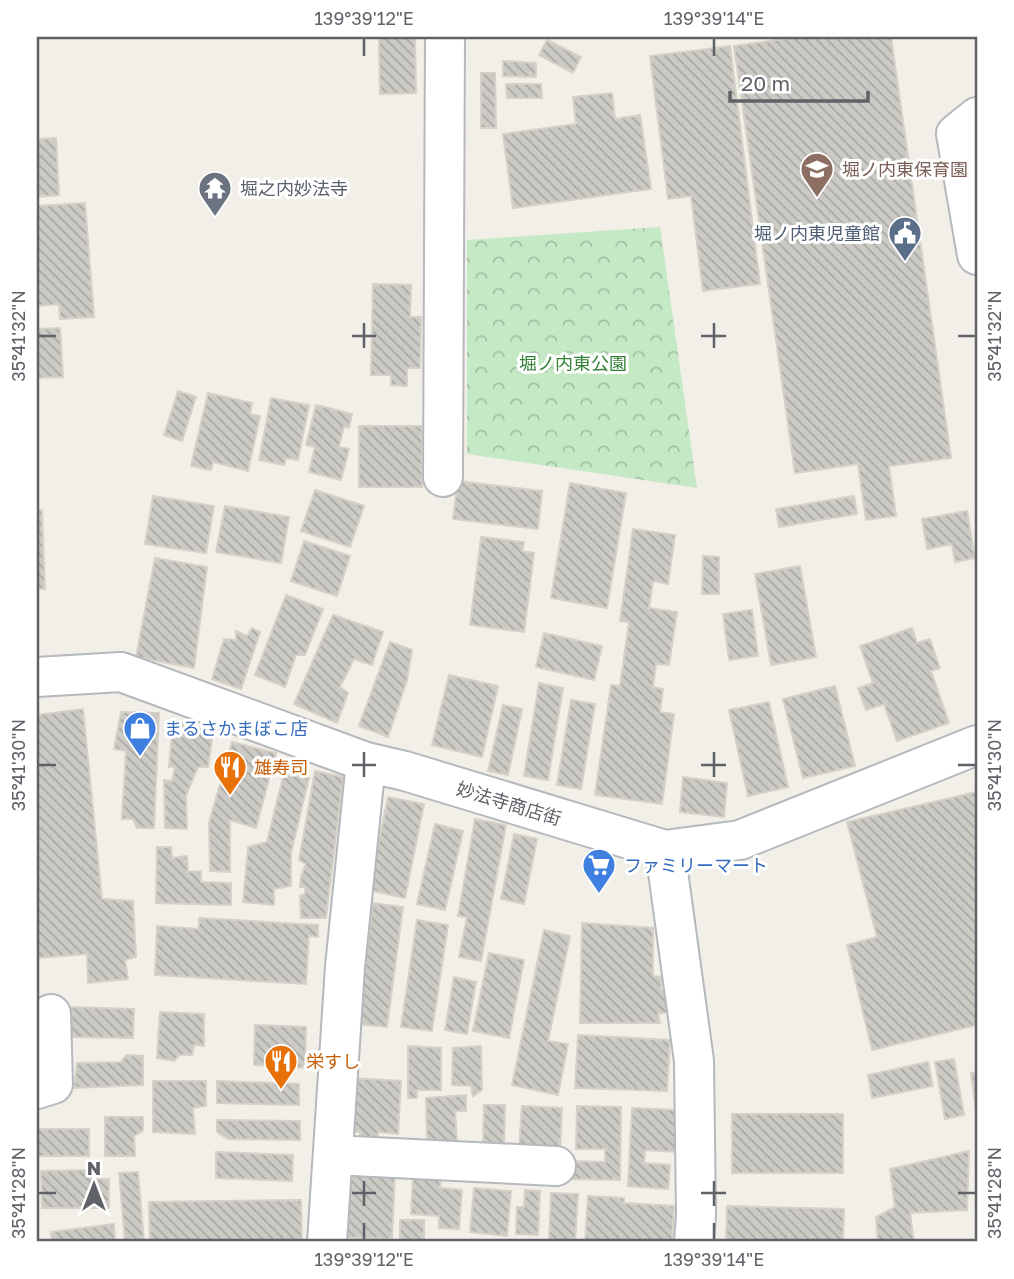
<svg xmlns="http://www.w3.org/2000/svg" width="1014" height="1279" viewBox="0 0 1014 1279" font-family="'Golos Text','Noto Sans JP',sans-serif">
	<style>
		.park { fill: url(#park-crowns) }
		.building { fill: url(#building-back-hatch); stroke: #d6d1c6; stroke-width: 2 }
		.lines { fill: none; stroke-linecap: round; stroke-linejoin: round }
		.minor-casing { stroke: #b5b8bc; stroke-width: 42 }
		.minor { stroke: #fff; stroke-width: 38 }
		.ticks { fill: none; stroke: #5f6368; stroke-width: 2.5 }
		.labels { text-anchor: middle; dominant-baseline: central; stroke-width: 6; stroke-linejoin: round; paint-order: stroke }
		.education-label { font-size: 18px; fill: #785e54; stroke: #fff; text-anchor: start }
		.worship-label { font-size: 18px; fill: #5b616d; stroke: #fff; text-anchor: start }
		.service-label { font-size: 18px; fill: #4e5e75; stroke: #fff; text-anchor: end }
		.park-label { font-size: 18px; fill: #348238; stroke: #fff }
		.shop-label { font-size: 18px; fill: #366cbe; stroke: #fff; text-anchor: start }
		.food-label { font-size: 18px; fill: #c56008; stroke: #fff; text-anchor: start }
		.street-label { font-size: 18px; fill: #5f6368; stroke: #fff }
		.neatline { fill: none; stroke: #5f6368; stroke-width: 2.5 }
		.ticks-label { font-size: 18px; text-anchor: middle; fill: #5f6368 }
	</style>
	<defs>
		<pattern id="park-crowns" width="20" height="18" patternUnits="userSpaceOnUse" patternTransform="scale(1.75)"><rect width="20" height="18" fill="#c5e8c5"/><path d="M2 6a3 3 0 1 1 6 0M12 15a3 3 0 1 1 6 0" fill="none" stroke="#a3c0a4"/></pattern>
		<pattern id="building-back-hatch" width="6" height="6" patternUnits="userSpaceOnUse" patternTransform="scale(1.75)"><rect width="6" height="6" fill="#cccac5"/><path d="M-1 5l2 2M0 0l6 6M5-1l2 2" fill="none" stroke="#a9a8a4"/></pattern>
	</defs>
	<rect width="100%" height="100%" fill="#f1efe8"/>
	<!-- park -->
	<path class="park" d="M660,227l37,261 -230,-34v-214z"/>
	<!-- building -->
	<path class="building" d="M379,37h36l1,56 -36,1z
		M798,37h93l60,421 -62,8 7,50 -30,4 -8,-56 -63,9 -61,-427z
		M547,40l34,17 -8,16 -34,-18z
		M730,46l30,238 -57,7 -12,-95 -23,3 -18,-143z
		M503,61l33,2v14l-33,-1z
		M481,73h14l1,55h-15z
		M506,84h35l1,14h-35z
		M612,93l3,26 25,-4 11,74 -138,19 -10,-74 73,-10 -3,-27z
		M56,138l3,57 -22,2v-58z
		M85,203l9,114 -34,2 -1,-15 -22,2v-100z
		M373,284l38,1 -1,32h11l-1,51h-13v18l-16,-1v-10h-20z
		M60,328l3,49 -26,1v-49z
		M178,391l18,6 -14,44 -18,-6z
		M208,393l44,10 -2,11 10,2 -12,55 -35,-9 -2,8 -20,-4z
		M271,398l38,7 -11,55 -12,-2 -2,7 -25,-5z
		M316,405l36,9 -3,14 -5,-2 -5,21 10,2 -8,31 -32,-8 6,-25 -9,-2z
		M359,426h63v61h-63z
		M458,481l84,10 -4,38 -85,-10z
		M570,483l56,10 -19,115 -56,-10z
		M315,490l49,16 -14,41 -49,-16z
		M153,496l61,10 -8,47 -61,-9z
		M854,496l3,18 -78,13 -3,-18z
		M225,506l64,11 -8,46 -65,-11z
		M37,510h5l3,79h-8z
		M967,511l8,47 -20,4 -3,-18 -25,5 -5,-30z
		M633,529l42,6 -7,49 -15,-3 -4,27 28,4 -8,53 -13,-1 -3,23 10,2 -3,23 14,2 -12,90 -67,-9 16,-110 9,1 9,-64 -9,-1z
		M481,537l43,5 -2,9 12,2 -10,79 -54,-7z
		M304,541l46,15 -13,40 -46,-15z
		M703,556l16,1v37h-17z
		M155,558l52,9 -13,101 -58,-11z
		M800,566l16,91 -45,8 -16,-91z
		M286,595l37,14 -18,46h-9l-11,32 -30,-12z
		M752,610l6,46 -29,4 -6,-46z
		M333,615l50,17 -11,33 -18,-6 -14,28 8,6 -11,30 -43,-19z
		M252,628l8,4 -19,57 -29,-10 12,-40 12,1v-9l11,5z
		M912,628l5,15 13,-4 10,29 -9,3 18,52 -52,18 -13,-37 -18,6 -8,-22 15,-5 -13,-37z
		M544,633l58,13 -8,34 -58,-13z
		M390,642l22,8 -5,30 -19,57 -29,-11z
		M449,675l49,11 -16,71 -50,-12z
		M539,683l24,5 -15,92 -24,-4z
		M835,686l20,80 -52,12 -20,-79z
		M571,700l24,4 -14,85 -24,-4z
		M769,702l19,85 -40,9 -19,-86z
		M503,705l19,4 -14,66 -20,-4z
		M83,709l19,190 31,2 3,56 -11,3 3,19 -40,4 -1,-29 -50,4v-243z
		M121,712l38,1 -5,115h-17l-4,-9h-11l4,-68 -12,-2z
		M173,721l40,12 -5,34h-10l-12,28 1,34 -22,-1 -1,-48 8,1 3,-14h-6z
		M232,742l44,11 -20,75 -26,-8v52l-20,-1 -1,-48z
		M315,771l28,6 -17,141h-25l-1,-22 5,-2v-7h-5l1,-11 5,-12 -7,-4z
		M284,773l25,5 -18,75v33l-17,3v16l-31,-3 5,-55 19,-5z
		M683,777l44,6 -3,34 -44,-5z
		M976,792l1,233 -105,25 -25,-105 30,-8 -30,-115z
		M388,797l36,7 -19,94 -36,-8z
		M475,819l31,6 -25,136 -22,-4 8,-40 -9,-1z
		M435,824l28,7 -18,79 -28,-6z
		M514,834l23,5 -13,65 -23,-5z
		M157,847h14l1,11 15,-2 1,16 13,-1v11l30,1v22l-75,-2z
		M373,903l30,4 -16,120 -30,-3z
		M199,918l119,7v12l-9,-1 -3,48 -151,-9 2,-49 42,3z
		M417,920l31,5 -16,106 -31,-4z
		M582,923l71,5v48l8,1v13h7l2,22 -12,2 2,9h-80z
		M544,930l26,6 -22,105 20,3 -10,51 -46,-10z
		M489,953l35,7 -15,78 -36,-7z
		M454,977l22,5 -9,52 -22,-4z
		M67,1007l67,2 -1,29 -67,-1z
		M160,1012l44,2v32l-10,-1 -2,10h-12l-6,6 -17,-3z
		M255,1025l51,2 -1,41 -51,-3z
		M578,1035l92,5 -3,51 -92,-3z
		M408,1046l33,2v42h-24v8h-9z
		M481,1046l1,44 -9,6 -2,-10 -19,-1 1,-37z
		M126,1055l17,1v29l-69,3 3,-25 44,-1z
		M954,1059l10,56 -19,4 -10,-57z
		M928,1062l5,24 -61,12 -4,-23z
		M977,1072v46l-6,-45z
		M350,1078l51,3 -3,53 -20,-2v8h-18v-8l-13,-1z
		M153,1081h53v25l-13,2 2,26 -42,-2z
		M217,1081l82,3v21l-82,-2z
		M466,1095v16h-11l2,31h-30l-1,-44z
		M484,1105h21l-1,43h-21z
		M522,1106l40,2 -2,43 -41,-2z
		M577,1106l44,1 -1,73 -49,-1 1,-18 33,1v-13h-29z
		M632,1108l45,2 -2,42 -30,-2 -1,13 26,2 -2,24 -40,-3z
		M732,1114h111v59h-111z
		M105,1117h38v14l-9,5 1,20h-30z
		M217,1120l83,1v19l-72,-1 -11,-7z
		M37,1129h52v27h-52z
		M969,1151l-2,59 -57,3 4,29h-36l-2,-25 19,-10 -5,-38z
		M216,1152l77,3 -1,26 -76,-3z
		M92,1170l2,9h15v29h-67l-1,-37z
		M342,1171l53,2 -3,66 -53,-2z
		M138,1172l6,70h-19l-6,-69z
		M413,1176l28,2 -1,10 22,2 -3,39 -20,-1v-12l-28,-2z
		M474,1188l37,3 -4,45 -37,-4z
		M525,1190l15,1 -2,44 -22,-1 1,-27h7z
		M551,1193l27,1 -3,48h-26z
		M588,1196l36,2v5l50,3 -2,36h-87z
		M301,1200l1,42h-152l-1,-40z
		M727,1206l117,3 -1,33h-117z
		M400,1220h24v22h-24z
		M114,1224l1,18h-63l-1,-10z"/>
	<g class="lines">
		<defs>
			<path id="minor" d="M977,117l-21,17 21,121
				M443,477l2,-440
				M37,677l84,-5 245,90 39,9 260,79 75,-10 237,-95
				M665,850l29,211 2,154 -2,27
				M37,1089l16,-5 -2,-70
				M333,1155l223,11
				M327,1242l18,-275 21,-205"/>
		</defs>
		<!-- minor casing -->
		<use href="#minor" class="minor-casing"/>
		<!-- minor -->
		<use href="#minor" class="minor"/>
	</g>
	<!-- ticks -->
	<path class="ticks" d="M364,38v18M714,38v18M364,323v25M714,323v25M38,336h18M352,336h24M701,336h25M958,336h18M364,752v25M714,752v25M38,765h18M352,765h24M701,765h25M958,765h18M364,1181v25M714,1181v25M38,1193h18M352,1193h24M701,1193h25M958,1193h18M364,1223v17M714,1223v17"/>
	<!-- icons -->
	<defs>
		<symbol id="school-pin" viewBox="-11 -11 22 30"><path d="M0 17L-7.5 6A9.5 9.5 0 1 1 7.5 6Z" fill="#8d6e63" stroke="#fff"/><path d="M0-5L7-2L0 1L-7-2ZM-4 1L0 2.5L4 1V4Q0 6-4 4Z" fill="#fff"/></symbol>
		<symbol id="temple-pin" viewBox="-11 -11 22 30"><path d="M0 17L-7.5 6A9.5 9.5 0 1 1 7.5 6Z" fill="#6b7280" stroke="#fff"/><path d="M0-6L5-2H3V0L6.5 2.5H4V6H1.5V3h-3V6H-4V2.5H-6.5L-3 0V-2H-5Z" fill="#fff"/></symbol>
		<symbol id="civic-pin" viewBox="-11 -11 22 30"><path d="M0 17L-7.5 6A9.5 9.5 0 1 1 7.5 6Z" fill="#5c6f8a" stroke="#fff"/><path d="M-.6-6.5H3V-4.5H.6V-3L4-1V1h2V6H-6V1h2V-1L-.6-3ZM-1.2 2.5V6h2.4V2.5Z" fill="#fff"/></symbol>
		<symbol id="shop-pin" viewBox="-11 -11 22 30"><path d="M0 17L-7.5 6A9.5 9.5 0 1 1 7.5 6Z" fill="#3f7fe0" stroke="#fff"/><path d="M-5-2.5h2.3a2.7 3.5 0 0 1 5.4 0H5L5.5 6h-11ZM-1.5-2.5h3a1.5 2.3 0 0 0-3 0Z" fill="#fff"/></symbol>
		<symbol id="restaurant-pin" viewBox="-11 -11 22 30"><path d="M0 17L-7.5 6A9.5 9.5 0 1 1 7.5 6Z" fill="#e8710a" stroke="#fff"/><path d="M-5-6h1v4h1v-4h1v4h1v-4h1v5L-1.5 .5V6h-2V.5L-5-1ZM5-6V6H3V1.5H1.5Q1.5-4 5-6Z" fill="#fff"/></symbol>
		<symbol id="supermarket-pin" viewBox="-11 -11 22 30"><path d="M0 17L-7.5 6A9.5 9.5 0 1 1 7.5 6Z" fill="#3f7fe0" stroke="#fff"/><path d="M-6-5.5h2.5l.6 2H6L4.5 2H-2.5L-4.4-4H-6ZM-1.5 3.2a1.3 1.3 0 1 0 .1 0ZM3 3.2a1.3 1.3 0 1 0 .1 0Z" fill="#fff"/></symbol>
	</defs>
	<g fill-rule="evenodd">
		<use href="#school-pin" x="798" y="150" width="38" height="52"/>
		<use href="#temple-pin" x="196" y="169" width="38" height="52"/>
		<use href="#civic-pin" x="886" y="214" width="38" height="52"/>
		<use href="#shop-pin" x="121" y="709" width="38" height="52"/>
		<use href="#restaurant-pin" x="211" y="748" width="38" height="52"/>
		<use href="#supermarket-pin" x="580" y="846" width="38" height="52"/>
		<use href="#restaurant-pin" x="262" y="1042" width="38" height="52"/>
	</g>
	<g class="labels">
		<!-- education labels -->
		<g class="education-label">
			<text x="842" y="169">堀ノ内東保育園</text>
		</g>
		<!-- worship labels -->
		<g class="worship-label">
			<text x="240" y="188">堀之内妙法寺</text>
		</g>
		<!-- service labels -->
		<g class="service-label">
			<text x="880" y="233">堀ノ内東児童館</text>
		</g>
		<!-- park labels -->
		<g class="park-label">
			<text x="573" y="363">堀ノ内東公園</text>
		</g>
		<!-- shop labels -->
		<g class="shop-label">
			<text x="164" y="728">まるさかまぼこ店</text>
			<text x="624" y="865">ファミリーマート</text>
		</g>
		<!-- food labels -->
		<g class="food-label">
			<text x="254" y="767">雄寿司</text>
			<text x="306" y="1061">栄すし</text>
		</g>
		<!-- street labels -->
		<g class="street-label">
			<text transform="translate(509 803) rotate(17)">妙法寺商店街</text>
		</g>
	</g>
	<!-- border -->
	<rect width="1014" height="1279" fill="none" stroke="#ffffff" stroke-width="77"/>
	<!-- north arrow -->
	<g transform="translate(94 1185)" stroke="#ffffff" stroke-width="5" paint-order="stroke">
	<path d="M0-5L12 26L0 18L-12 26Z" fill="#5f6368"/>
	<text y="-10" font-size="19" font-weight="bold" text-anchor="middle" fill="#5f6368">N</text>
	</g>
	<!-- scale -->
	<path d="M730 91v10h138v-10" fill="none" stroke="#5f6368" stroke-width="3.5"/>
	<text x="741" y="91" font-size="21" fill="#5f6368" stroke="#ffffff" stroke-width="5" paint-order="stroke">20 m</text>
	<rect x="38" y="38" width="938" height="1202" class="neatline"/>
	<g class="ticks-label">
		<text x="364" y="25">139°39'12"E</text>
		<text x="714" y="25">139°39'14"E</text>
		<text transform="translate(19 336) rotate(-90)" y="6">35°41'32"N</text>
		<text transform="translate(995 336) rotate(-90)" y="6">35°41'32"N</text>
		<text transform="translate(19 765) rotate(-90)" y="6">35°41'30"N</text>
		<text transform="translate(995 765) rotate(-90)" y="6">35°41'30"N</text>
		<text transform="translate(19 1193) rotate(-90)" y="6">35°41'28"N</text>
		<text transform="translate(995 1193) rotate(-90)" y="6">35°41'28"N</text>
		<text x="364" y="1266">139°39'12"E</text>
		<text x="714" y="1266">139°39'14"E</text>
	</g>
</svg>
